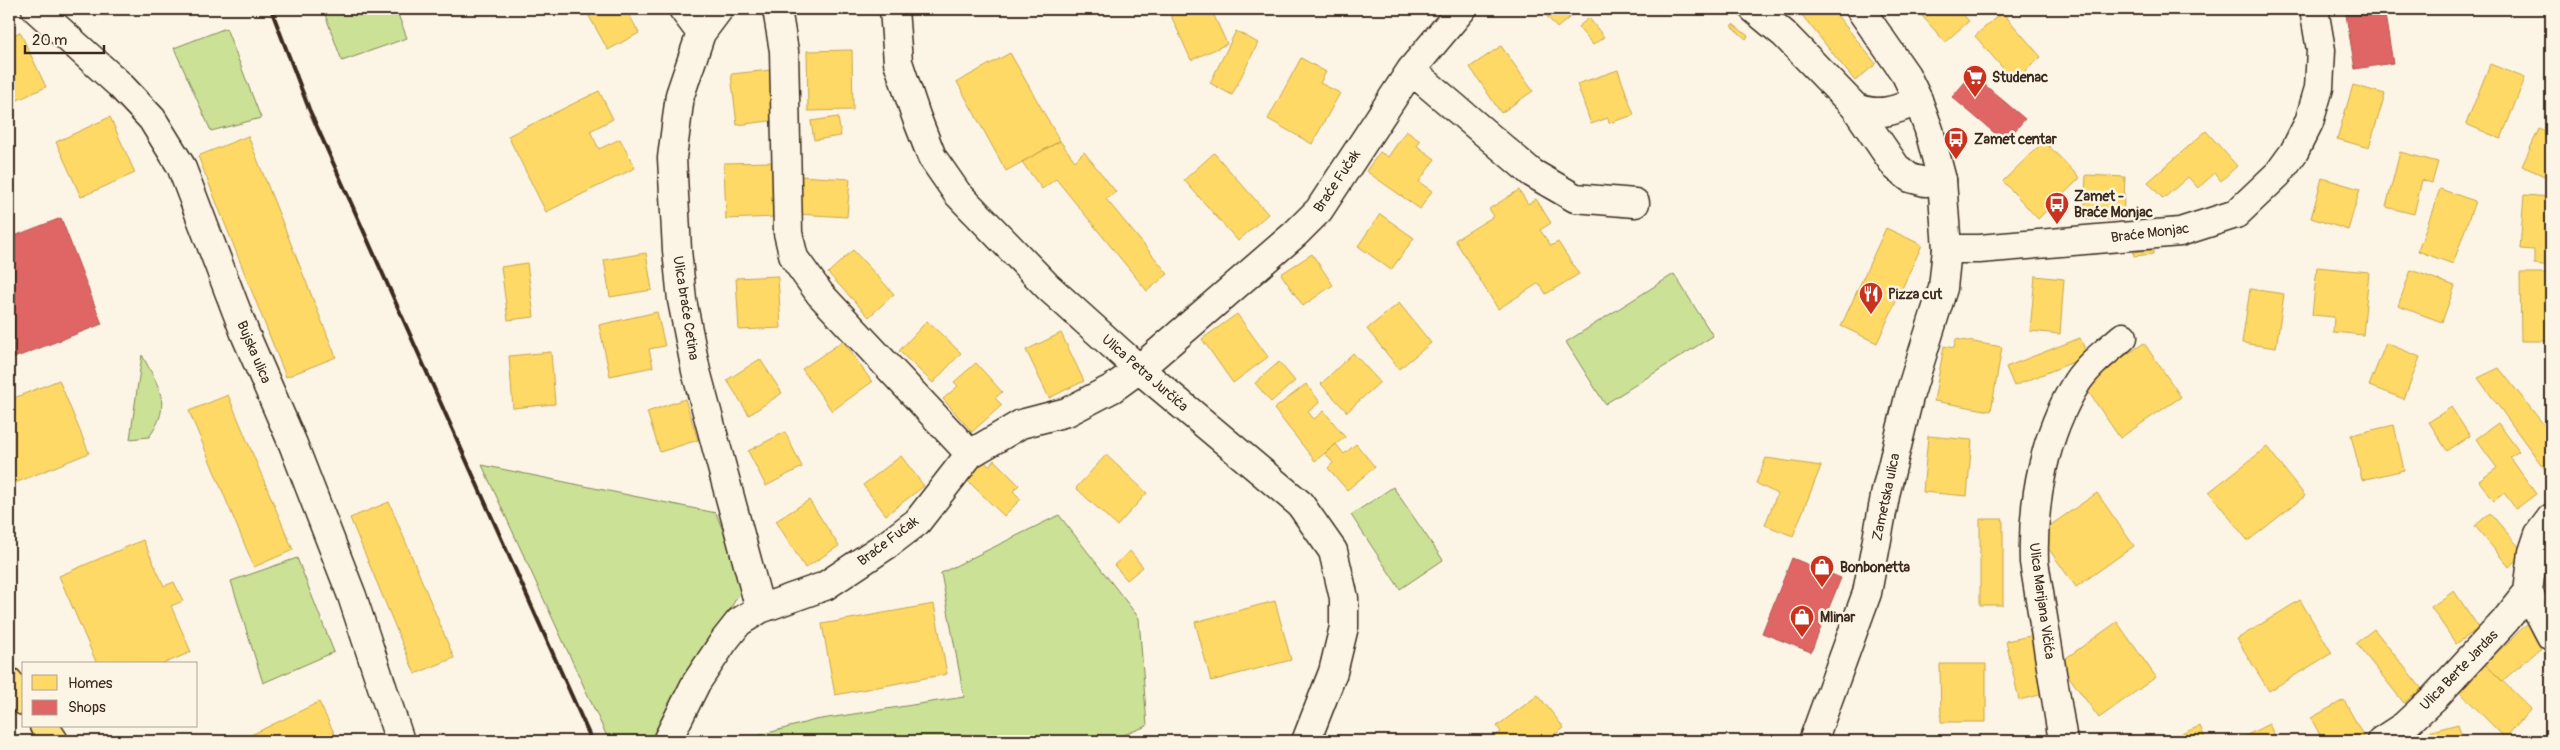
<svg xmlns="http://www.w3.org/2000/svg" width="2560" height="750" viewBox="0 0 2560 750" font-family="Pangolin,sans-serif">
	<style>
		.green { fill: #cbe196; stroke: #83865a }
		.homes { fill: #ffd966; stroke: #c4a450 }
		.shops { fill: #e06666; stroke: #ae5450 }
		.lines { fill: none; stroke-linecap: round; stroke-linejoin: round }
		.street-casing { stroke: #3b2a1e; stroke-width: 31 }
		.secondary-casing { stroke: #3b2a1e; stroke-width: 31 }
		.primary-casing { stroke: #3b2a1e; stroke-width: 31 }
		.street { stroke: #fcf5e5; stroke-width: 28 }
		.secondary { stroke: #fcf5e5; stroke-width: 28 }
		.primary { stroke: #fedf80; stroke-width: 28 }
		.rail { stroke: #3b2a1e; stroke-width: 4 }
		.labels { text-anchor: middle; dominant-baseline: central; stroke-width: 5; stroke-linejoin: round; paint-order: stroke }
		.poi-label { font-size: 14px; font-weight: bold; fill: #3b2a1e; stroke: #fcf5e5; text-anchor: start }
		.street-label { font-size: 14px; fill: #3b2a1e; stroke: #fcf5e5 }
	</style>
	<rect width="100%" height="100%" fill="#fcf5e5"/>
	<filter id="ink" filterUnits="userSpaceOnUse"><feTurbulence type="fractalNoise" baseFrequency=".02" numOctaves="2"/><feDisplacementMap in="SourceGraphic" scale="10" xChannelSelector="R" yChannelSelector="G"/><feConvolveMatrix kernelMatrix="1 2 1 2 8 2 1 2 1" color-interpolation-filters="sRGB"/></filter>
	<g filter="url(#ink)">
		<!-- green -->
		<path class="green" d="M323,9h73l11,29 -65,23z
			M226,28l35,90 -50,13 -37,-83z
			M1674,274l39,62 -108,68 -39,-62z
			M142,355c17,32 31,49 7,82l-19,2z
			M482,465l234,48 28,72 -88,153 -9,3h-38z
			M1393,487l50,73 -43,29 -49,-74z
			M1059,515l80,103 8,108 -31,12 1,3h-378l76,-21 149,-23 -23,-124z
			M297,558l37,94 -71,31 -32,-102z"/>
		<!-- homes -->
		<path class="homes" d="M585,9h41l13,24 -31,17z
			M1168,9h43l16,35 -36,16z
			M1541,9h32l3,3 -19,16z
			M1797,9h35l44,55 -21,17z
			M1916,9h42l11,12 -24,21z
			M2002,12l39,45 -27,24 -39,-45z
			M1589,18l15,19 -11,8 -15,-18z
			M1733,24l15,12 -2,3 -15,-13z
			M1236,31l22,12 -26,52 -22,-12z
			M20,32l26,55 -37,17v-67z
			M1501,46l32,45 -32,22 -31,-46z
			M852,50l1,60 -45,1 -1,-60z
			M1010,53l50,88 -54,30 -49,-89z
			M1301,58l25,14 -6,11 20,10 -28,51 -44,-25z
			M2490,64l35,14 -24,61 -35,-15z
			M771,70l6,50 -40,5 -6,-51z
			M1618,70l16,45 -25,8 -1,-5 -17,6 -14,-40z
			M2353,85l32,9 -16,54 -32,-9z
			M599,91l14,28 -23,12 9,18 21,-10 15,29 -89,44 -38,-76z
			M110,117l25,56 -54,24 -25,-55z
			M838,117l3,19 -27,4 -3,-19z
			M2539,129l12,5v45l-29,-13z
			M1406,131l14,10 -3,5 18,13 -16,23 13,9 -12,18 -54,-38 14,-19 8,5z
			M2206,131l31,35 -16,15 -6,-8 -17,15 -10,-11 -25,22 -15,-17z
			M248,136l88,221 -50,20 -88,-221z
			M1060,141l15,20 9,-9 32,40 -10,7 62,75 -21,17 -91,-112 -14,10 -20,-27z
			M2044,141l36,37 -42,41 -35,-38z
			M2400,152l38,10 -6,21 -10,-3 -8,34 -28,-7z
			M1214,153l54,61 -30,27 -54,-61z
			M773,162l3,55 -50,2 -2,-56z
			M2086,175l39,2 -2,43 -39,-1z
			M799,176l51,3 -3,38 -50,-3z
			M2322,178l38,11 -12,41 -37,-12z
			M2440,189l35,12 -22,63 -35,-13z
			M1519,190l9,14 8,-5 15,24 -11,7 11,16 7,-4 21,32 -33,20 -7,-11 -41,26 -43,-69 39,-24 -5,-7z
			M2524,195l27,2v69l-17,-2v-14l-14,-1z
			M1380,214l34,24 -23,32 -33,-24z
			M1886,228l36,17 -45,98 -36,-17z
			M853,250l41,44 -25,23 -41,-44z
			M2153,250v4l-19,2 -1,-4z
			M646,253l6,37 -42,7 -6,-37z
			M1312,254l21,31 -30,21 -22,-32z
			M527,263l7,54 -26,3 -7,-53z
			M2317,267l52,5 -6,63 -30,-3 1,-15 -22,-2z
			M2411,270l44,16 -13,36 -44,-16z
			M2520,273h29l2,68h-30z
			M778,276l3,52 -42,2 -3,-52z
			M2035,276l29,3 -4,55 -30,-3z
			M2250,289l34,5 -8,54 -34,-5z
			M1399,303l32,40 -32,26 -32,-40z
			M657,312l8,34 -16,3 4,18 -43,9 -11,-51z
			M1237,314l31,43 -35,26 -31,-44z
			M927,321l34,32 -28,30 -34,-32z
			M1061,333l23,48 -35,17 -23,-48z
			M2080,338l8,18 -74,30 -8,-19z
			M1956,339l46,8 -11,64 -57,-10 10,-55 10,2z
			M843,341l29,41 -40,29 -30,-42z
			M2144,343l37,54 -61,41 -37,-54z
			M2386,343l34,14 -16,42 -35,-13z
			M551,352l4,52 -42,4 -4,-52z
			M1353,353l27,29 -33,30 -26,-28z
			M760,359l22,34 -33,22 -22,-35z
			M1279,362l16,19 -24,21 -16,-19z
			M976,363l26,29 -7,6 7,7 -30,27 -29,-33 15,-13 -4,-4z
			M2499,368l52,66v44l-73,-100z
			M59,380l30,73 -74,30 -6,-14v-69z
			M1306,384l14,18 -12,10 6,7 10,-8 21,26 -30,24 -41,-52z
			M228,395l65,155 -39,17 -65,-156z
			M685,399l13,41 -38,12 -13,-40z
			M2451,407l19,29 -23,15 -18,-29z
			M2498,423l21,28 -9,6 26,37 -20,15 -12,-16 -10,8 -15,-20 18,-13 -21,-29z
			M2394,425l10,45 -42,10 -11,-45z
			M785,432l17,35 -36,19 -18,-35z
			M1928,436l44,4 -5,56 -44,-4z
			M1336,444l8,10 12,-10 19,23 -28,23 -19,-22 5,-5 -8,-10z
			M2267,447l38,49 -57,45 -39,-49z
			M1106,455l41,38 -30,33 -41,-38z
			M901,456l23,30 -38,29 -23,-30z
			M1766,458l55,8 -28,70 -28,-11 12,-31 -21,-11z
			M994,460l25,25 -6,6 8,8 -17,17 -38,-37 18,-18 5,5z
			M2097,493l37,53 -58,41 -38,-53z
			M809,500l30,46 -34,22 -29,-47z
			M389,502l65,156 -39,16 -65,-156z
			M2490,513l35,41 -16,13 -34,-41z
			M1980,519h23v86h-23z
			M143,540l21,46 10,-4 9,19 -12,5 20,46 -28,12h-66l-38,-88z
			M2551,543v21l-10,-13z
			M1130,551l13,16 -16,13 -13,-15z
			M2454,591l25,37 -23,16 -25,-37z
			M2300,600l32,53 -63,38 -32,-52z
			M1275,601l16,59 -80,21 -16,-59z
			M934,604l13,70 -112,21 -13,-71z
			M2117,622l39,55 -57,41 -40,-55z
			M2529,622l16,23 -43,36 -17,-17z
			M2374,629l48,60 -18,14 -48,-60z
			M2035,635l13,58 -29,7 -13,-59z
			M1940,664h46v58h-45z
			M2485,664l46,45 -26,29 -45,-46z
			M1538,695l26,33 -14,10 2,3h-63l12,-9 -4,-6z
			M2344,700l21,39 -3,2h-39l-12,-23z
			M319,702l19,39h-84l-3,-6z
			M2269,724l8,17h-32l-2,-4z
			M2458,724l5,17h-33l-2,-9z
			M2200,726l6,15h-28l-2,-5z"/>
		<!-- shops -->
		<path class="shops" d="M2345,9h39l9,54 -38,6z
			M1972,74l53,45 -20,23 -53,-45z
			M61,218l41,106 -93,36v-122z
			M1792,558l49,20 -30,74 -49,-19z"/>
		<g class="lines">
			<defs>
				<path id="street" d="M36,9l83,75 33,35 29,47 65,170 47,108 59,152 48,145
					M683,9l18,24
					M719,9l-18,24 -21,62 -8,63 5,92 5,50 14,71 64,238
					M777,9l7,42 4,182 6,25 26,36 150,160
					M894,9l4,53 18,54 16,41 25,36 91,94 91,82 161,135 33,47 11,47v29l-11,45 -27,69
					M1754,9l30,25 71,73 41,60 14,11 15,4 17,-2
					M1411,70l121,103 43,25 60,5
					M1855,107c23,10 41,4 63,-7
					M1947,249h32l201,-17 56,-18 42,-40 16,-22 15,-30 10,-34 2,-38 -7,-41
					M2528,592l23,44
					M667,741l29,-58 28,-42 15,-19 21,-13 65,-23 63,-42 29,-22 53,-68 51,-30 46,-12 46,-24 26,-19 156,-135 24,-24 92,-140 51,-61
					M2063,741l-29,-179c-2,-61 10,-127 43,-180 12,-18 30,-31 46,-45
					M2381,741l23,-15 30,-28 71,-77 23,-29 5,-40 6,-18 12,-16"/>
				<path id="secondary" d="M1813,741l54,-148 19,-102 23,-94 34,-109 4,-39 -5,-69 -13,-50 -11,-30 -12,-25 -46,-66"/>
				<path id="primary" d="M9,682l15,19
					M44,726l10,15"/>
			</defs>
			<!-- street casing -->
			<use href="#street" class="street-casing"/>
			<!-- secondary casing -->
			<use href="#secondary" class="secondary-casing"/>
			<!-- primary casing -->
			<use href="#primary" class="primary-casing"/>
			<!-- street -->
			<use href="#street" class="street"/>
			<!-- secondary -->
			<use href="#secondary" class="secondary"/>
			<!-- primary -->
			<use href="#primary" class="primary"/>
			<!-- rail -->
			<path class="rail" d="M271,9l38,100 283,632"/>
		</g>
	</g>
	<!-- icons -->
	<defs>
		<symbol id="supermarket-pin" viewBox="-11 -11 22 30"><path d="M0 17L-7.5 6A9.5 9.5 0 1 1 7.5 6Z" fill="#c8321e" stroke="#fcf5e5"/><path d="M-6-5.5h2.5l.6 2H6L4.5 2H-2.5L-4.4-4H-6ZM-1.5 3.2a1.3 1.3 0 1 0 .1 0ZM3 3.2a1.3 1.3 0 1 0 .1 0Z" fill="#fff"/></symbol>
		<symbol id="bus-pin" viewBox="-11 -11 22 30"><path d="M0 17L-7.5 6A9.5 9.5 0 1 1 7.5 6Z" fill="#c8321e" stroke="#fcf5e5"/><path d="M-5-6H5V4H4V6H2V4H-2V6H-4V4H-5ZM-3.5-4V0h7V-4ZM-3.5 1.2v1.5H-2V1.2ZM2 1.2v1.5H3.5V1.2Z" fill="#fff"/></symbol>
		<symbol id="restaurant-pin" viewBox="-11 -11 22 30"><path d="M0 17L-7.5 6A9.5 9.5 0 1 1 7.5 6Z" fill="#c8321e" stroke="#fcf5e5"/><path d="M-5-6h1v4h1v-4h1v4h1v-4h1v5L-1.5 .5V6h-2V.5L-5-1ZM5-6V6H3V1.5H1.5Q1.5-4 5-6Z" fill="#fff"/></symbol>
		<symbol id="shop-pin" viewBox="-11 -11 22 30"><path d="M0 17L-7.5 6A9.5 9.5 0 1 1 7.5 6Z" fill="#c8321e" stroke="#fcf5e5"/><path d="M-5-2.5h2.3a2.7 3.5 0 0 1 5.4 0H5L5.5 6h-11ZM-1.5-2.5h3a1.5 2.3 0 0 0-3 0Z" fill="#fff"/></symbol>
	</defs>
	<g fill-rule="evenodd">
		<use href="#supermarket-pin" x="1961" y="63" width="28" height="38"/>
		<use href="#bus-pin" x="1942" y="125" width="28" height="38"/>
		<use href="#bus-pin" x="2043" y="190" width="28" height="38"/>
		<use href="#restaurant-pin" x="1857" y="280" width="28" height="38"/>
		<use href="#shop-pin" x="1808" y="553" width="28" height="38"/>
		<use href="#shop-pin" x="1788" y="603" width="28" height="38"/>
	</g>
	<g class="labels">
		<!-- poi labels -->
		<g class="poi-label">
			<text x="1992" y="77">Studenac</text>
			<text x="1974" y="139">Zamet centar</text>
			<text x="2074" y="196">Zamet -<tspan x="2074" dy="16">Braće Monjac</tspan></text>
			<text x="1888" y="294">Pizza cut</text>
			<text x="1840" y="567">Bonbonetta</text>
			<text x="1820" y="617">Mlinar</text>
		</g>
		<!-- street labels -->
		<g class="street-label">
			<text transform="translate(1337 181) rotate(-56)">Braće Fučak</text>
			<text transform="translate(2150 233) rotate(-7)">Braće Monjac</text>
			<text transform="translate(686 308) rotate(81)">Ulica braće Cetina</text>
			<text transform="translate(254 352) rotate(67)">Bujska ulica</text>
			<text transform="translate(1145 373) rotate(41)">Ulica Petra Jurčića</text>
			<text transform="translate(1886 497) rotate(-78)">Zametska ulica</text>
			<text transform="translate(888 541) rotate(-37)">Braće Fućak</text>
			<text transform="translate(2042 601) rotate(82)">Ulica Marijana Vičića</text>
			<text transform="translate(2459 670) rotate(-46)">Ulica Berte Jardas</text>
		</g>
	</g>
	<!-- margin -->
	<rect width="2560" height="750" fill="none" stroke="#fcf5e5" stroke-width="30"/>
	<rect x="15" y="15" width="2530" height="720" fill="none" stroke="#3b2a1e" stroke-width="2" filter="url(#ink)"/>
	<!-- legend -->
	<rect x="22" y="662" width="175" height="65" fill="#fcf5e5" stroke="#afa495"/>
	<rect x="32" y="675" width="25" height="15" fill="#ffd966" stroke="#afa495"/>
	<text x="68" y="688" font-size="15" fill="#3b2a1e">Homes</text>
	<rect x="32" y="700" width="25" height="15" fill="#e06666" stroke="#afa495"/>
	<text x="68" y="712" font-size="15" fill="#3b2a1e">Shops</text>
	<!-- scale -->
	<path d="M25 45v8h79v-8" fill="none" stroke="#3b2a1e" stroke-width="2.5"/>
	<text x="32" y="45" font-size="15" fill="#3b2a1e" stroke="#fcf5e5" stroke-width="4" paint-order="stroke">20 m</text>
</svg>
